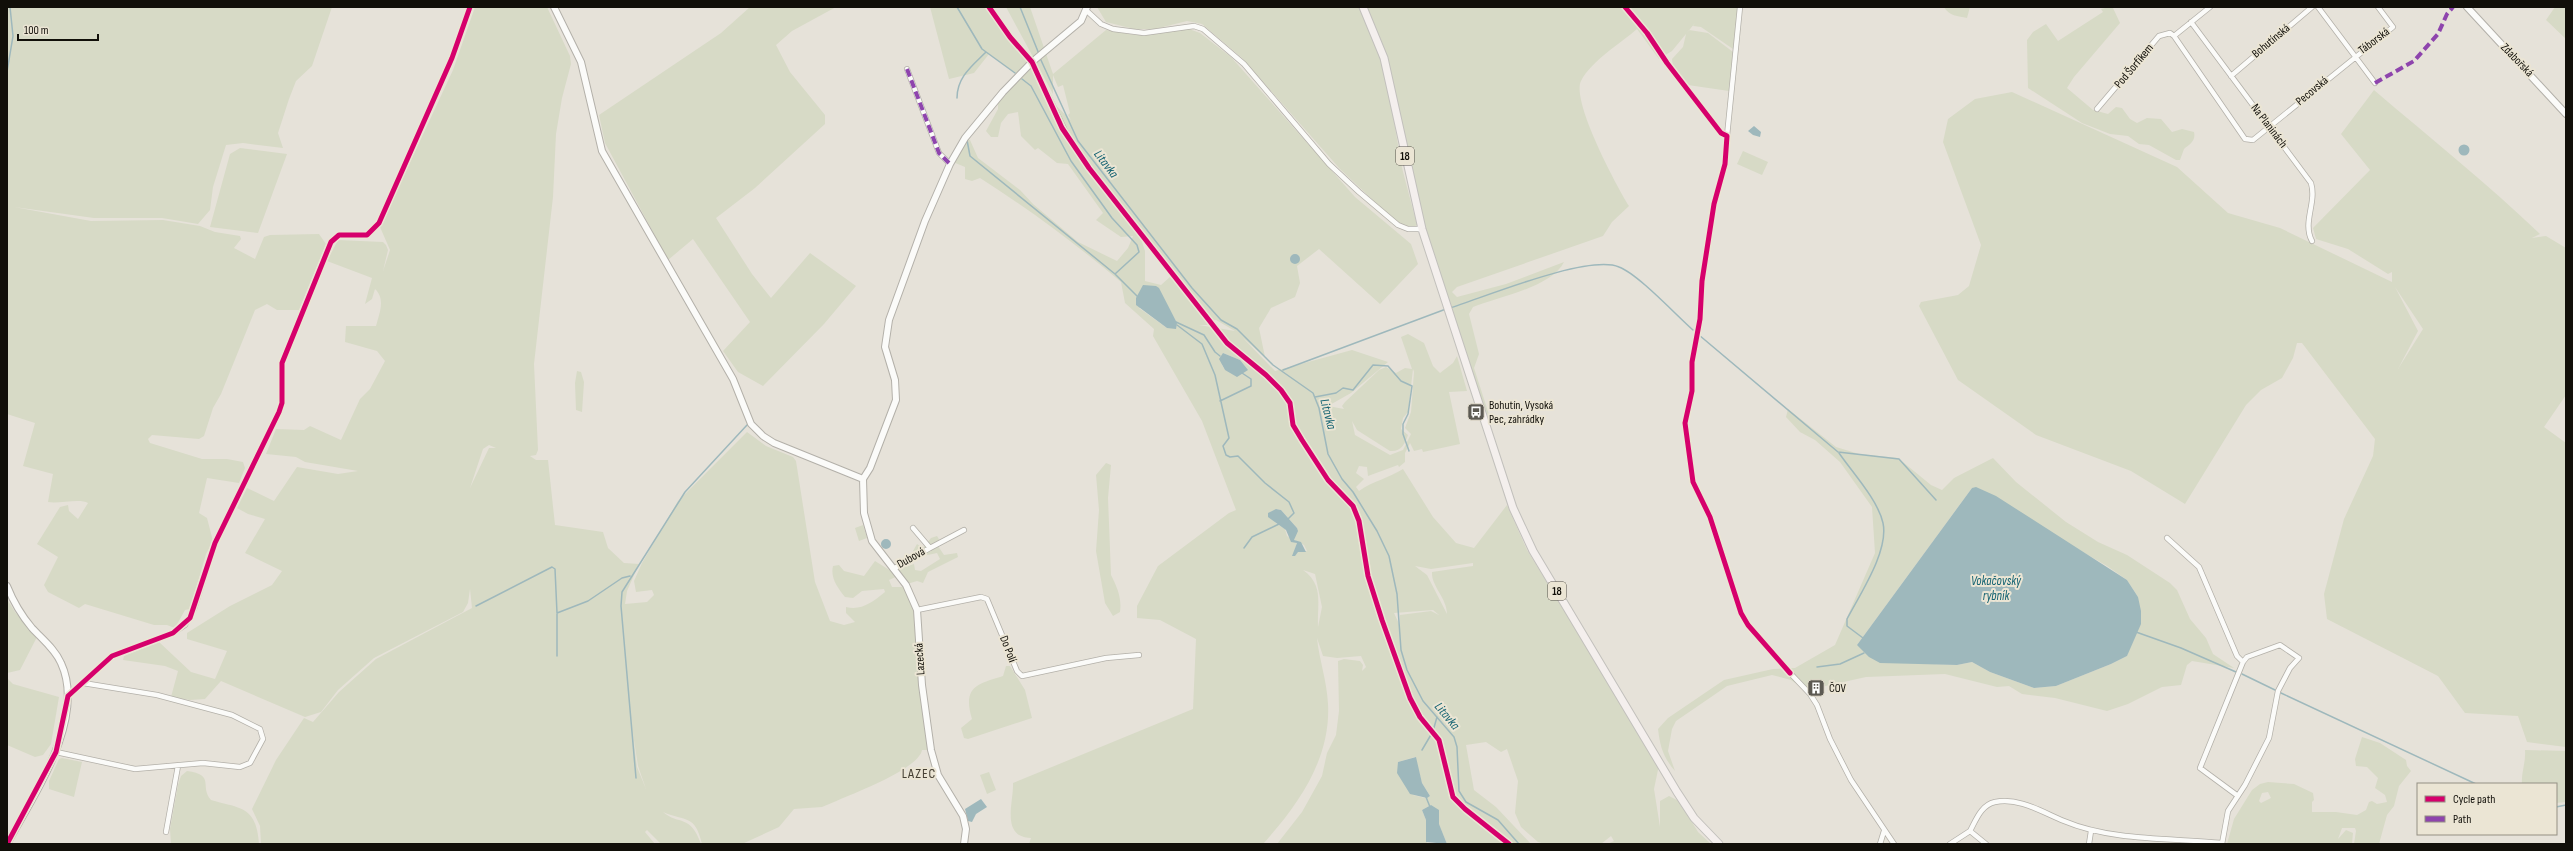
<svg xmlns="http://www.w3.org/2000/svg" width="2573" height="851" viewBox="0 0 2573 851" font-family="'Sofia Sans Condensed',sans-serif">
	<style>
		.green { fill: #d7dac6; fill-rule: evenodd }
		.water { fill: #9eb8bc }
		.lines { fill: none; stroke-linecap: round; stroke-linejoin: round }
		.stream { stroke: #9eb8bc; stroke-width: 1.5 }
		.minor-casing { stroke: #b3b0a9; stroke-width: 6 }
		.tertiary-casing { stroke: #b3b0a9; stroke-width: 8 }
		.primary-casing { stroke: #c2c0bc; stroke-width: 9 }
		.minor { stroke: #fbfbf9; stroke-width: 4.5 }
		.tertiary { stroke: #fbfbf9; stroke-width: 6 }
		.primary { stroke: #f4efed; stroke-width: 7 }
		.quiet { stroke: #8e44ad; stroke-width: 4; stroke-dasharray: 8 4; stroke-linecap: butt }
		.cycleway-casing { stroke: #ebe5d4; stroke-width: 8 }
		.cycleway { stroke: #d6006c; stroke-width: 5 }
		.labels { text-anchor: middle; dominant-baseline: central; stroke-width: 4; stroke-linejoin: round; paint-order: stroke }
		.shield { fill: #ebe5d4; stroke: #524f46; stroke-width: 1 }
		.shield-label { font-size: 11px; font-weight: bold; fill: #110f09 }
		.street-label { font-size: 12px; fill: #110f09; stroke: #ebe5d4 }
		.poi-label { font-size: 12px; fill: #110f09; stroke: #ebe5d4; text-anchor: start }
		.water-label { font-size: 13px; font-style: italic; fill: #136271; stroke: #ebe5d4 }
		.quarter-label { font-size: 14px; letter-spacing: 1px; fill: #464033; stroke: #ebe5d4 }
	</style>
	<rect width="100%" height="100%" fill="#e6e2d9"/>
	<!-- green -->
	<path class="green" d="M7,7h325l-20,59 -16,15 -7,18 -11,34 5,15 -40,-5 -17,2 -13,42 -3,23 -12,14 -36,-6h-68l-80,-11 77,14 72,-1 37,6 15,6 25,4 1,3 -7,9 21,11 9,-22 6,-2 49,-1 7,10 -27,66h-22l-10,-6 -12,6 -34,84 -8,14 -9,28 -5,3 -47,-4 -4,4 2,4 52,16h25l16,3 2,6 -6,15 -32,-5 -8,35 8,5 6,23 -7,13 -16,55 -5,1 -10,18 -8,-3h-13l-69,-21 -6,4 -31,-16 -4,-7 14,-28 -21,-13 23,-37 8,-2 1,6 9,8 10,-16c-8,-5 -29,1 -40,-1l5,-28 -30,-8 12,-43 -28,-9z
		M475,7h72l23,49 1,8 -9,34 -6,36 -3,63 -19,167 4,86 -2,5 -6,1 6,4h12l7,65 48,7 5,16 16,15 15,1 -12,27 -2,13 22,-2 7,-7 -2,-5 -16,2 -2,-11 8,-18 36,-62 69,-69 19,14 27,11 3,4 19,121 15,39 14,4 11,-3 -9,-9v-6c15,4 27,-5 39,-15l-1,-3 -22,2 -9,7 -8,-1c-7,-9 -15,-19 -12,-31l6,-1 5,6 20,5 11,-15 16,10 10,-8 4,4 9,-3 1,6 6,1 19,-12 -3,-6 -14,3 -10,-5 4,-7 6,4 8,-10 6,-2 3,5 -4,2 8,12 13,-2 1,4 -30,15 -5,11 -6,-2 -10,3 -7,-9 -11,5 3,7h13l8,18 16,145h-7c-3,19 -70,44 -88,52l-12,5 -28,2 -15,18 -37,17h-40c-7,-30 -16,-22 -39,-32 16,14 27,1 38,32h-40l-14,-14 -2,2 10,12h-394l-1,-18 -8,-17 24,-49 28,-42 9,4 26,-30 37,-33 96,-51 -2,-19 -2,14 -5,9 -89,46 -36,32 -17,22 -16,5 -84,-36 -16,18 -15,1 -19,-3 7,-26 -13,-5 -42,-6 1,-4 35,-14 32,30 24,7 12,-28 -40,-12v-6l43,-27 42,-21 10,-14 -37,-18 20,-34 -17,-5 -11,-6 10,-20 27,13 23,-34 41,7 20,-3 -53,-9 -9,-5 -30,-3 10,-25 28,1 6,-4 31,14 19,-41 10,-10 15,-28 -8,-10 -32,-9 1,-16h30c3,-12 10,-27 -1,-37l-3,10 -7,5 7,-26 -45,-17 11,-21 45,2 3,3 2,5 -5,21 7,-21 -10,-23 73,-157zM489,445l7,3h-7l-19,40 13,-39zM633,734l5,32 8,23 -9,-22z
		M750,7h86l-44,24 -16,14 14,27 35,43v9l-70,64 -39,30 36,56 19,24 39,-45 46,33 -32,38 -61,62 -25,-14 -15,-21 27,-29 -57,-83 -25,21 -63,-117 -6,-28 122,-82z
		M930,7h58c12,20 28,36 41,56l-11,12 -29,-21 -15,19 -25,6z
		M1006,7h24l23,67 53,-44 29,5 54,-6 11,4 31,24 124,140 56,47 7,20 -38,40 -61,-55 -22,17 3,17 -5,14 -24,11 -12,20 6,29 -22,-19 32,33 77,-21 36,12 -37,31 -23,13 16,3 -2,-3 3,-4 34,-32 7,-3 10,6 9,-5 7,1 -11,-32 7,-3 16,9 9,23 7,7 13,-10 4,-7 10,35 -18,1 11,52 -37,8 -1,-3 -8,2 -4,-8 -5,10v9l-6,5 -1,-2 -30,11 -1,-9 -8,-1 -3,7 8,6 -8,8 3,4c14,-10 30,-13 44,-22l30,48 23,26 18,5 33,-43 20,45 132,215 -5,24 6,38v-26l9,-5 10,5 19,31 13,12h-104l7,-3 -3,-5 -10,8h-56l-7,-2 -17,-15 -6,-14 3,-32 -11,-32 -6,3 -15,-10 -20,3 8,45 22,17 35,37h-84l-16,-39 -9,5 4,10v21l2,3h-151l25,-32 20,-36 5,-23 9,-18 3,-24 -1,-50 6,-2 16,2 3,4 -1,6 4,-4 -5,-11 -24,2 -14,-2 -6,-18c2,21 10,43 11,66 3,55 -30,101 -65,140h-234l2,-6c-31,-1 -17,-36 -18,-55l180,-74 3,-70 -36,-19 -23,-2v-12l21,-40 71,-53 7,-3 -34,-89 -49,-85 1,-7 -29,-26 -4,-21c-45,-38 -91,-72 -141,-104l-8,3 -7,-2v-12l-12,-5 -2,-7 10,-16 9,1 8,18 42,32 13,14 45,38 39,19 11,-13 5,-12 -12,1 -25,-17 7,-7 -35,-49 -11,-1 -19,-15 -3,2 -14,-14 -3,-24 -10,2 -7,9 -3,14h-7l-5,-6 12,-22v-10l31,-34 19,33 23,22 -3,-5 2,-2 -7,-28 -5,2 -5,-12v19zM1136,224l35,52 -10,9 -16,-4v-30zM1168,307l9,16 -10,5 -28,-20zM1216,320l19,11 -36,-6h12l-3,-4zM1223,353l17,7 -15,10 -3,-5zM1413,369l1,3 -3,40 -6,16 6,6 -8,16 -13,5 -35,-20 -3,-14 5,9 33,21c11,1 15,-7 18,-16l-7,-6 2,-11 5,-6zM1277,509l4,1 16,18 -3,12 10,5 3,6 -13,1 3,-9 -10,-7 -2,-7 -9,-6 -6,-11zM1473,563v3l-41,6c-1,14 15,26 15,42l-20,-39 -12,-9 16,3zM1303,570l12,4 7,33 -4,20c-1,-24 6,-42 -15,-57zM1433,610l6,5 -8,-4 -31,4v11l-6,-13zM1415,757l7,26 8,13 -5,2 -12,-3 -15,-33z
		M1097,7h262l21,49 7,25 15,87 15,57c-8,5 -15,0 -23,-5l-54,-51 -98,-111 -40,-34 -15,-3 -32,8h-21l-28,-7z
		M1366,7h372l-5,42 -32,-22 -8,-1 2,-3 -23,28 -13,8 -22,-30c-17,15 -45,31 -56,52 -10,20 36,106 48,125l-17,16 -9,14 -146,51 -5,5 5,5 49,-13 58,-22c-12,25 -66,35 -91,45l-4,7 10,40 -5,14 18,56 -14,-31 -53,-164 -38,-170z
		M1944,7h26l-3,11c-9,-2 -18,-2 -23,-11z
		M2109,7l4,1 7,15 -46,54 -7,11 26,22 15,4 8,-7 6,1 8,11 7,4 10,-5 14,1 11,13 10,-3 12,3c2,9 -4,12 -10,17l-4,11h-4l-27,-15 -10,-1 -11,-8 -18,-2 -28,-11 -54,-35 -1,-48 6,-8 13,-8 12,17 45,-29 -2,-3z
		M2555,7h11v32l-20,-19z
		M1689,30l19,3 25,19 -4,39 -41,-6 -15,-18 -1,-8 11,-12 3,-13z
		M2374,90c56,48 113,93 166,144l-8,4 14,-2 20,12v147l-22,32 22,16v304l-39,-5 -9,-26 -53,-3 -27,-37 -111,-57 -3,-25 20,-75 29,-63 2,-17 -73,-96h-5l-4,15 -11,20 -21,12 -15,15 -61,99 -54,-33 -95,-36 -78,-55 -39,-74 2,-4 37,-7 11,-9 12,-41 -38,-103 5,-23 27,-20 37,-7 165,75 51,46 52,15 112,54v-10l-4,2 -40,-25 -32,-10 -3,-11 57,-58 -29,-36zM2395,287l28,42 -25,40 20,-38z
		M240,148l47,6 -29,79 -48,-6 20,-73z
		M1743,151l25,11 -6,13 -25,-11z
		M577,371l4,1 3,10 -2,30 -6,-2 -1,-27z
		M1788,409l48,38 23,7 39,4 33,27 11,5 12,-12 39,-20 23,24 50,40 32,20 29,13 43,28 7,7 13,29 16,19 7,16 21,14 -42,-7 -5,4 -6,20 -19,2 -34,17 -21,7 -52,-13 -33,-4 -13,-8 -12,1 -52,-13 -79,3 -45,10h-20l-10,-7 -19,-5 -45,11 -13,9 -38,26 -4,8 -4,22 7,20c-12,-14 -15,-25 -17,-42l10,-11 56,-38 49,-11 22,-1 40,-23 40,-92 -3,-46 -32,-45 -25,-22 -15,-8 -14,-15zM1972,488l135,78 20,14 11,17 -11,59 -16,8 -55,22 -22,2 -44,-16 -18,-10 -15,3 -47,-2 -53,-18z
		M1106,463l5,2 -3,33 3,77c6,12 11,23 9,37l-7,4 -8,-13 -9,-52 3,-41 -3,-35z
		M863,525l4,13 -8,3 -4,-13z
		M7,599l8,13 22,25 -17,33 -13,3z
		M1006,666h4l15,24 7,28 -64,21 -4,-1 -3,-10 11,-9c-10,-33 6,-35 31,-43z
		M7,678l6,6 46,13 -8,47 -8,11 -8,2 -28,-12z
		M2362,737l18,6 26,17 1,6 4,5 -12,15 -5,20 -7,9 -8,29h-25l2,-13 -1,-3h-13l-4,11 8,-9 7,3 -1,11h-125l7,-25 18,-29 8,-6 8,-2 26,2 19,9 1,7 -2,2v10h24l21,3 9,-5 3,-8 3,-1 5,3 10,-2 -2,-7 -10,-7 3,-10 -11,-11 -11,-1 -1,-7zM2268,792l3,6 -10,5 -2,-2 3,-8z
		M2525,750l41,1v51l-10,1v-19h-34c-1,-11 4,-22 3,-34z
		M62,758l20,4 -8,35 -25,-8v-8l10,-22z
		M187,771c29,4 12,15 24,29 31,9 45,6 48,44h-88l-1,-15 8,-44 3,-9z
		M989,772l7,18 -9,4 -7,-19z"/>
	<!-- water -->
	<path class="water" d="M1754,126l7,6 -1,5 -7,-2 -5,-4z
		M2458.5 150a5.5 5.5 0 1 1 11 0a5.5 5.5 0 1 1-11 0Z
		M1290 259a5 5 0 1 1 10 0a5 5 0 1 1-10 0Z
		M1143,285l13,1 3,2 18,35 -1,6 -9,-1 -31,-23v-7z
		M1223,353l17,7 8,10 -11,7 -12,-7 -6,-11z
		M1976,487l20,9 131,84 11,17 3,14v13l-14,32 -16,8 -55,22 -22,2 -44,-16 -18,-10 -15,3 -77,-2 -11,-6 -12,-12 115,-157z
		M1276,509l5,1 16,18 1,3 -4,9 7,2 5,10h-8l-3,4h-3l5,-13 -6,-1 -5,-12 -18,-13v-4z
		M881 544a5 5 0 1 1 10 0a5 5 0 1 1-10 0Z
		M1416,757l6,26 8,13 -3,2 -17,-4 -13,-21 1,-11z
		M981,799l6,8 -11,7 -4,8 -4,-1 -3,-12z
		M1431,805l8,5v14l8,20 -21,-2v-22l-4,-10z"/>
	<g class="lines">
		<!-- stream -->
		<path class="stream" d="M957,7l25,42 33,24
			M1020,7l19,47
			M1040,58l38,83 114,147 29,32 16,9 36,36 40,28 6,15 9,46 14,25 11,13 24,39 12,25 8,38 4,56 6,20 16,31 31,36 3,10 2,44 7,11 32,18 21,24
			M7,72l6,-36 -3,-29
			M1022,79l9,7 40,75 41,57 25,27 2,7 -24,22 23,23
			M957,98c0,-21 15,-32 29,-46
			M967,140l3,16 145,118
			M1450,308c35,-11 138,-54 169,-41 19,7 57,48 74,63
			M1176,322l28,13 11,17 5,4
			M1177,325l25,19 13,31 14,63 -6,8 3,9 4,2 8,-1 27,27 24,19 5,11 -6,6
			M1699,335l139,117 61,7 37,41
			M1283,370l163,-61
			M1315,397l21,-4 7,-5 10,2 20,-25 15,1 13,15 11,5 -4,28 -5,10v10l6,17
			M1220,401l31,-15v-7l-9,-6
			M1839,453c13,19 39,47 44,70 6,28 -23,71 -36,96v7l16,12
			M1244,548l8,-11 27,-13
			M476,606l76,-39 3,2 2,44 31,-12 34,-23 8,-2
			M2136,632l45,16 55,24
			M557,656v-42
			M1817,667l23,-3 24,-11
			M2242,674l33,16
			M2281,693l195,91
			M1433,731l4,-14
			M1422,750l10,-17
			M636,778l-15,-172 1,-14 63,-100 62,-67
			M1426,797l4,10
			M2556,807l10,-2"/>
		<defs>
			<path id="minor" d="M1625,7l22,26 20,30 54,70 6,3 13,-129
				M2318,7l57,76
				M1087,11l14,13 12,5 31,4 50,-7 9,3 41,35 85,100 30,28 39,33 10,4h14
				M2191,22l120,161c6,20 -9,39 1,58
				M2174,36l36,-29
				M1032,62l39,81 53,69
				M907,69l32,84 11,11
				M2231,76l81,-69
				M2097,109l62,-73 11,-3 4,3 71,103 8,1 140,-113 -15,-20
				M2167,538l32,29 38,89 6,6 -43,106 38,28
				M930,548l34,-18
				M893,569l37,-21 -17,-20
				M917,610l64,-13 6,2 30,72 5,5 84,-18 33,-3
				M1790,673l20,21 7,11 13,34 21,41 43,64
				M68,696l44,-40 61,-23 12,-8 9,-16 21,-66 64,-131 3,-9v-40l49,-121 8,-7h28l12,-12 73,-165 18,-51
				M56,752l79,17 68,-6 37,4 10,-4 13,-24 -3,-10 -28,-14 -75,-20 -74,-12
				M166,832l12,-66
				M1880,844l4,-13
				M1950,844l20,-13
				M1986,844l-16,-13c6,-11 11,-26 25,-29 24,-5 47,10 69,19 47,20 108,17 158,22
				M2089,844l2,-13
				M2222,844l6,-33 17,-26 24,-47 9,-47 12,-23 9,-10 -19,-13 -33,12 -4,5"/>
			<path id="tertiary" d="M554,7l27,55 21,89 131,228 18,45 12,12 11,7 89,36
				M2467,7l99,107
				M7,586c6,15 14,29 25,42 10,11 23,21 29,35 26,56 -28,133 -54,181
				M964,844l2,-15 -3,-13 -25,-41 -7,-25 -9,-65 -5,-75 -11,-25 -34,-44 -8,-28 -1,-34 7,-11 26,-68 -1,-20 -10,-33 4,-27 36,-99 25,-57 15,-26 38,-46 29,-30 49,-41 6,-14"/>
			<path id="primary" d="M1363,7l21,51 38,171 91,279 20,43 144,241 17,26 25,26"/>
		</defs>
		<!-- minor casing -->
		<use href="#minor" class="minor-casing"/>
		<!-- tertiary casing -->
		<use href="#tertiary" class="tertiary-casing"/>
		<!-- primary casing -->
		<use href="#primary" class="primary-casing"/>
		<!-- minor -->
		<use href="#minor" class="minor"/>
		<!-- tertiary -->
		<use href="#tertiary" class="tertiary"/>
		<!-- primary -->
		<use href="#primary" class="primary"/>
		<!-- quiet -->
		<path class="quiet" d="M907,69l32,84 11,11
			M2375,83l39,-22 24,-27 9,-20 6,-7"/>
		<defs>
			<path id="cycleway" d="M989,7l21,30 22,25 30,66 27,40 138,175 39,32 15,15 9,13 3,22 9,15 26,40 25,26 6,15 9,55 14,44 28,78 10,19 19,23 14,57 12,12 44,35
				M1625,7l22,26 20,30 54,70 6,3 -2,28 -11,40 -12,77 -2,38 -8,43v29l-7,32 8,59 17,35 31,96 7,12 42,48
				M7,844l49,-92 12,-56 44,-40 61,-23 17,-15 25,-75 64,-131 3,-9v-40l49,-121 8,-7h28l12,-12 73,-165 18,-51"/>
		</defs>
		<!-- cycleway casing -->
		<use href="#cycleway" class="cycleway-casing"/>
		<!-- cycleway -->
		<use href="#cycleway" class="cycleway"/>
	</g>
	<!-- icons -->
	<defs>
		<symbol id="bus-square" viewBox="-11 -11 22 22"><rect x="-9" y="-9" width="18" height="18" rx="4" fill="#5c5952" stroke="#ebe5d4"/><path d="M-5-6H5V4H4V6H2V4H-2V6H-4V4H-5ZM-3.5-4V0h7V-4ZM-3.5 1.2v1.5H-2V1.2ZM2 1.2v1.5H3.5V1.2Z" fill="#fff"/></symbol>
		<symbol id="building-square" viewBox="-11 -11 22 22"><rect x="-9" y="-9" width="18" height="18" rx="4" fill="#5c5952" stroke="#ebe5d4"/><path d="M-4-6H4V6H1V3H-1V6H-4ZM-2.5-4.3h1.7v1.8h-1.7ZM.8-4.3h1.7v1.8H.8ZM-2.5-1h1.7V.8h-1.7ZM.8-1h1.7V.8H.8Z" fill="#fff"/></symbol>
	</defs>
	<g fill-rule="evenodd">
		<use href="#bus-square" x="1466" y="402" width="20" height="20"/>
		<use href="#building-square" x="1806" y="678" width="20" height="20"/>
	</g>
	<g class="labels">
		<!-- shield labels -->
		<g class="shield">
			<rect x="1396" y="147" width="18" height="18" rx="3"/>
			<rect x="1548" y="582" width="18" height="18" rx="3"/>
		</g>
		<g class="shield-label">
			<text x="1405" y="156">18</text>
			<text x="1557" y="591">18</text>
		</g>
		<!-- street labels -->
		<g class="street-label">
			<text transform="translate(2271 41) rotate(-40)">Bohutínská</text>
			<text transform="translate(2374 41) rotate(-37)">Táborská</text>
			<text transform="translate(2517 60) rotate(46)">Zdabořská</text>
			<text transform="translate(2134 66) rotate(-50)">Pod Šorfíkem</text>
			<text transform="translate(2312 91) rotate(-40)">Pecovská</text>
			<text transform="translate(2269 126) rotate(53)">Na Planinách</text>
			<text transform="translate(911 558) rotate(-29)">Dubová</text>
			<text transform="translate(1008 649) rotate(69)">Do Polí</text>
			<text transform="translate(920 659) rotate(-94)">Lazecká</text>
		</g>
		<!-- poi labels -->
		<g class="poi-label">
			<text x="1489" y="405">Bohutín, Vysoká<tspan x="1489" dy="14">Pec, zahrádky</tspan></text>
			<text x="1829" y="688">ČOV</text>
		</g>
		<!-- water labels -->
		<g class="water-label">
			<text transform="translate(1106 164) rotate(53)">Litavka</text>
			<text transform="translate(1328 414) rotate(75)">Litavka</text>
			<text x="1996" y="581">Vokačovský<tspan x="1996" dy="15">rybník</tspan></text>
			<text transform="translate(1447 716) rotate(50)">Litavka</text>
		</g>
		<!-- quarter labels -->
		<g class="quarter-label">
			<text x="919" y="773">LAZEC</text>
		</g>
	</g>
	<!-- border -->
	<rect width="2573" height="851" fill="none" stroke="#110f09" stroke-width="16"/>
	<!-- legend -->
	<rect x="2417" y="783" width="140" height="52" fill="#ebe5d4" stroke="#948f83"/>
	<rect x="2425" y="796" width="20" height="6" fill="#d6006c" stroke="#948f83"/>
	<text x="2453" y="803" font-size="12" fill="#110f09">Cycle path</text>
	<rect x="2425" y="816" width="20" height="6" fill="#8e44ad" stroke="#948f83"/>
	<text x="2453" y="823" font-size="12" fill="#110f09">Path</text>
	<!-- scale -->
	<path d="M18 34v6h80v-6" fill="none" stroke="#110f09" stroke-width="2"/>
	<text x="24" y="34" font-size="12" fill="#110f09" stroke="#ebe5d4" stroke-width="3" paint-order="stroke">100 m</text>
</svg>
